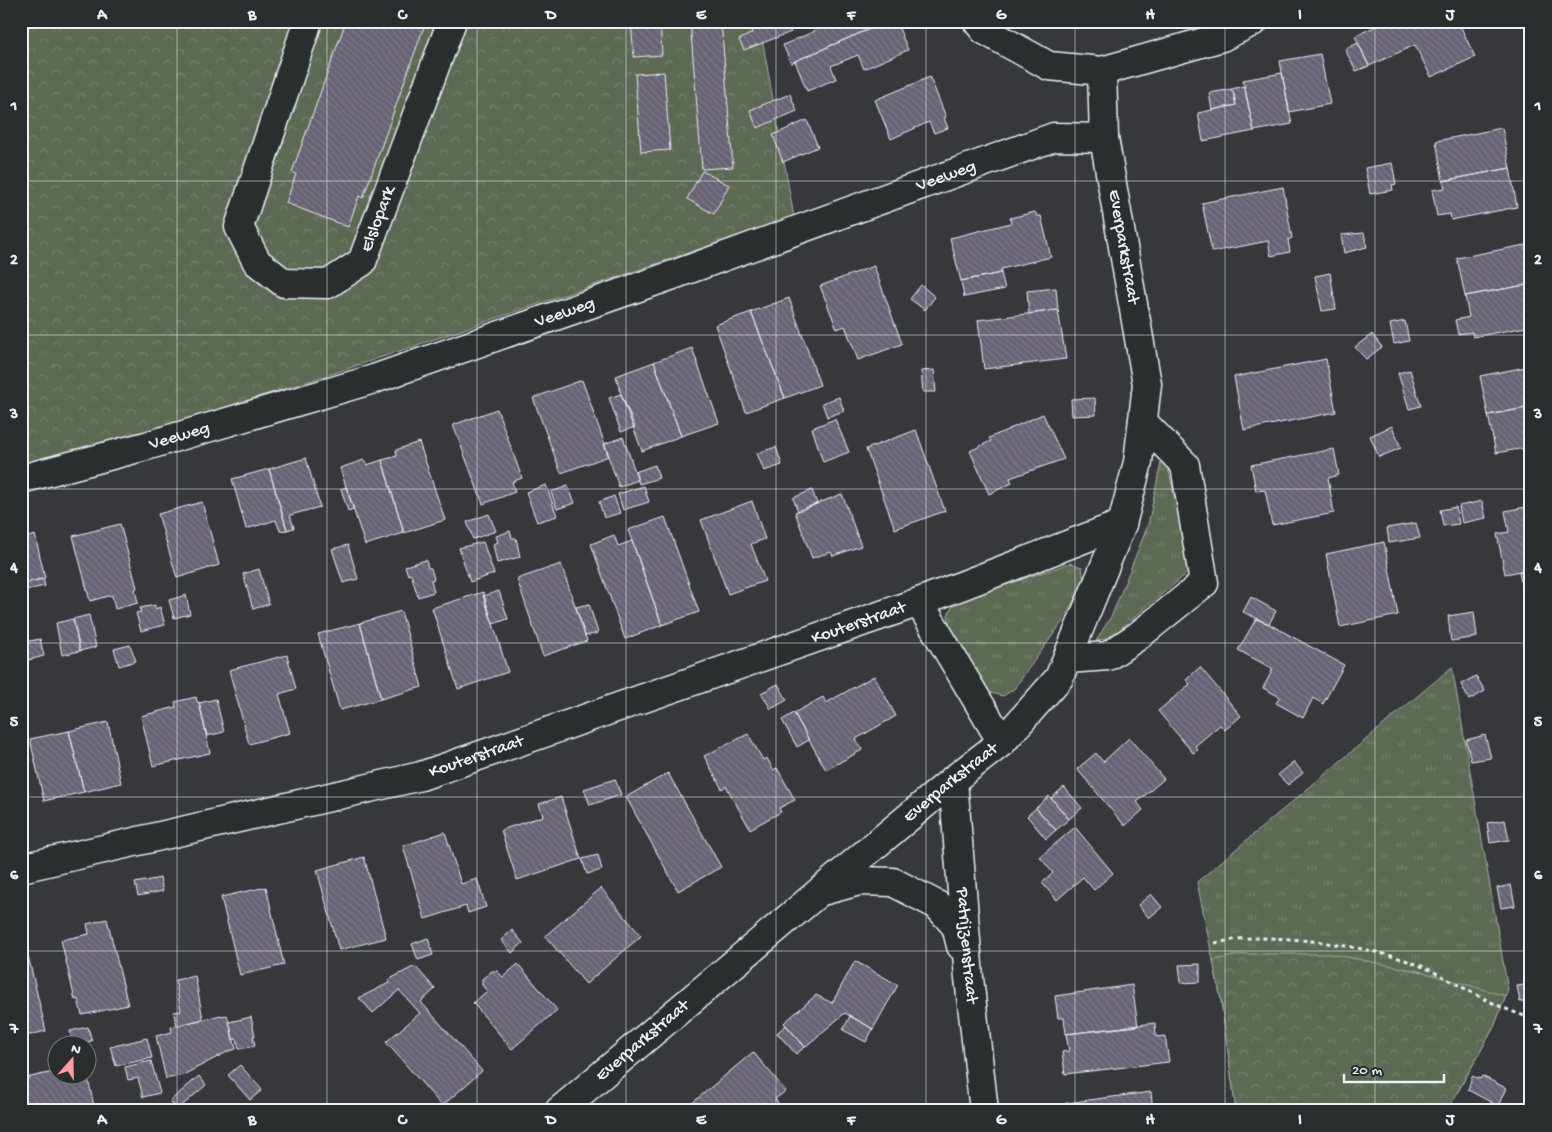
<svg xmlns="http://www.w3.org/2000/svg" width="1552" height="1132" viewBox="0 0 1552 1132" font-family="'Gochi Hand',sans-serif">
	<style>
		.grass { fill: url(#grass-tufts); stroke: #a2aea5 }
		.forest { fill: url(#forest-crowns); stroke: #a2aea5 }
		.building { fill: url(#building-back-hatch); stroke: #e8f1f8 }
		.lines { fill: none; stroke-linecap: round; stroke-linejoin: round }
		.street-casing { stroke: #e8f1f8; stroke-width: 31 }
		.path { stroke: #e8f1f8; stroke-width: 3; stroke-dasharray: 4 4; stroke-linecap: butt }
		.street { stroke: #2a2d2e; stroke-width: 28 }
		.grid { fill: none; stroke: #e8f1f8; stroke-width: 1; stroke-opacity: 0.55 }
		.labels { text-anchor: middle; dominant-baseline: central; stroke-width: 5; stroke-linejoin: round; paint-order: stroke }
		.street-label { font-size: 18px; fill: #e8f1f8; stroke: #2a2d2e }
		.neatline { fill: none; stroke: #e8f1f8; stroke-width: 2 }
		.grid-label { font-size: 16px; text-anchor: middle; font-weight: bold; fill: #e8f1f8 }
	</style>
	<defs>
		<pattern id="grass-tufts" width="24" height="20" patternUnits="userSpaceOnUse" patternTransform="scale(1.25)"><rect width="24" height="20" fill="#5d6a52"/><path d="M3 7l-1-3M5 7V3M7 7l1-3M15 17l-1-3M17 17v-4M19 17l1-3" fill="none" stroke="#74806c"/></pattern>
		<pattern id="forest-crowns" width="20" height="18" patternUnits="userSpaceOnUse" patternTransform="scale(1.25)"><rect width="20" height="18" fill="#5d6a52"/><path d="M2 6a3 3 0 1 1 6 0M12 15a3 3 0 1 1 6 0" fill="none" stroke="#74806c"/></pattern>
		<pattern id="building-back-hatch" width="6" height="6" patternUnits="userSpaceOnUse" patternTransform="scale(1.25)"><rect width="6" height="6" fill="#686274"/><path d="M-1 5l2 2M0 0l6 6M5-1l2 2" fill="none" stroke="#7e7989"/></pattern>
	</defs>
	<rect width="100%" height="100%" fill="#36383c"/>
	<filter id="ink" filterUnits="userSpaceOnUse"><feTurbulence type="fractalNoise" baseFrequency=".02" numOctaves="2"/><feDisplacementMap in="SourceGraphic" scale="10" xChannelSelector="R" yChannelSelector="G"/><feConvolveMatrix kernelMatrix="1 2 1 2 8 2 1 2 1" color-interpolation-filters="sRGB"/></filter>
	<g filter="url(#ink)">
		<!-- grass -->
		<path class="grass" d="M1162,458l6,9 23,103 -80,67 -15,4 16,-26 36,-90z
			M1070,563l12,4 2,14 -19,37 -51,71 -11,7 -16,-4 -37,-62 -2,-15 6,-12z
			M1452,667l56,323 -14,37 -47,84h-211l-15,-111 -24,-118z"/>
		<!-- forest -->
		<path class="forest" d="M21,21h738l35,196 -456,155 -196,61 -121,31z
			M1245,954h86l92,18 83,24 -12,31 -47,84h-211l-15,-111 -8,-40z"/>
		<!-- building -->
		<path class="building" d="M346,21h80l-63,177 -4,-2 -11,31 -62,-24 10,-29 -4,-2z
			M631,21h29l2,34 -28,2z
			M690,21h31l12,146 -31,2z
			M766,21h20l5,11 -47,18 -5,-10 13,-7 -2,-5z
			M811,21h77l-97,42 -8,-18 32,-14z
			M888,21h8l12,29 -44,19 -6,-14 -27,11 5,13 -29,12 -12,-30z
			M1387,21h71l17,36 -44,20 -16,-32 -46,21 -14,-30z
			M1358,43l11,23 -13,5 -11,-22z
			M1320,54l10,50 -41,8 -9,-51z
			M664,72l6,78 -29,2 -6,-78z
			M1282,73l10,51 -38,7 -11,-51z
			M930,77l16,40 -2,1 4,10 -14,5 -5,-11 -38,17 -16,-39z
			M1244,86l10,45 -51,10 -5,-28 38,-8 -3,-14 -6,-1z
			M1227,90l6,1 3,14 -24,5 -3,-17z
			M790,94l7,17 -40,17 -7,-18z
			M807,120l11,27 -35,15 -10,-27z
			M1502,128l8,40 -67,13 -7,-40z
			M1392,163l4,21 -4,1 1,5 -23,4 -5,-26z
			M1510,168l7,39 -66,13 -1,-6 -13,2 -5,-26 13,-2 -2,-7z
			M702,171l27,14 -15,29 -27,-15z
			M1283,187l9,51 -4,2 2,12 -19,4 -3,-15 -56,11 -10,-49z
			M1035,212l2,4h4l10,41 -50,12v4l-40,8 -11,-43 61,-15 -1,-5z
			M1364,233l3,14 -23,6 -3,-18z
			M1525,245l6,30v9l-66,12 -8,-38z
			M874,266l28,78 -44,16 -13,-34 -8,3 -17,-43z
			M1001,273l4,16 -41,8 -3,-16z
			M1330,273l6,36 -14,2 -7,-35z
			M1531,284v42l-58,11 -1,-5 -14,2 -3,-14 14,-3 -4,-21z
			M921,285l14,12 -10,13 -15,-11z
			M1056,288l2,22 -29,4 -2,-23z
			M789,298l31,87 -35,13 -34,-86z
			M1058,310l8,49 -82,10 -6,-49z
			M751,312l34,86 -39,14 -31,-87z
			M1405,321l4,20 -15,3 -4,-20z
			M1372,334l10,13 -16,12 -11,-12z
			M692,348l27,75 -38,13 -27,-74z
			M1326,359l10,53 -92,18 -10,-53z
			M654,362l27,74 -39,15 -21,-57 -5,-18z
			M1531,366v41l-43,8 -8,-39z
			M934,370l2,22h-13l-2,-21z
			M1410,370l11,36 -12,3 -11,-36z
			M582,380l27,76 -48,17 -28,-75z
			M621,394l14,33 -14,5 -12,-34z
			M839,397l5,14 -17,6 -5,-14z
			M1095,398l1,17 -24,1 -1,-17z
			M1531,407v40l-35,6 -8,-38z
			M497,409l25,69 -10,4 3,10 -32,12 -30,-79z
			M1043,414l21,45 -54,19 2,5 -23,11 -19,-43 21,-10 -2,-3z
			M835,419l14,33 -26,10 -11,-34z
			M1392,426l9,22 -22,9 -9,-21z
			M916,430l29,81 -50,18 -29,-80z
			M623,437l15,43 -19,7 -15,-43z
			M419,442l26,78 -41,13 -22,-73 15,-4 -1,-6z
			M776,447l6,18 -18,6 -7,-18z
			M1334,449l5,26 -11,3 6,35 -62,12 -7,-35 -9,1 -5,-26z
			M306,458l14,49 -30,8 4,13 -7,2 -18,-61z
			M364,460l3,5 15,-5 22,73 -39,12 -25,-77z
			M655,465l4,13 -20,6 -4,-12z
			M269,469l18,61 -7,1 -4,-11 -30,9 -14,-50z
			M546,485l11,31 -20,6 -11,-30z
			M568,486l7,17 -18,6 -6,-17z
			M644,486l5,16 -26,8 -5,-16z
			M346,487l8,22 -6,2 -7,-22z
			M812,490l5,14 -19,7 -5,-13z
			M842,494l19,52 -28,10 -2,-4 -19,6 -17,-46z
			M614,496l6,17 -16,5 -5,-16z
			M752,501l13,38 -14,5 14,37 -37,13 -27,-74z
			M1482,501l4,17 -24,5 -3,-17z
			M202,502l17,63 -42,13 -19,-64z
			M1531,506v63l-26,5 -8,-40 12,-2 -4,-21z
			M1456,507l3,17 -16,2 -3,-16z
			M489,514l7,17 -23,8 -6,-17z
			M665,517l34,95 -37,13 -34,-95z
			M1416,523l4,15 -31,5 -2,-15z
			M120,524l17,64 -2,1 3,14 -23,6 -3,-14 -22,6 -17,-65z
			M510,531l2,7h4l4,19 -23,6 -4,-19 5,-2 -2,-6z
			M35,535l10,43 -24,6v-45z
			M614,535l4,11 14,-5 30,84 -37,14 -34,-95z
			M483,542l11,32 -24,8 -11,-34z
			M1384,542l14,73 -58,12 -14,-73z
			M348,545l10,34 -15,4 -11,-34z
			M426,560l2,8h3l3,11 -3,1 3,12 -16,5 -7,-23 -3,1 -3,-9z
			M561,564l26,77 -44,15 -26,-77z
			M259,569l10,35 -16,5 -10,-35z
			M1531,569v40l-5,1 -7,-39z
			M43,579l2,7 -24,5v-7z
			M499,591l9,28 -15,5 -10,-28z
			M483,592l25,80 -50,17 -26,-81z
			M186,595l4,19 -16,4 -5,-18z
			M1251,597l25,14 -7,13 -26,-12z
			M589,604l9,29 -13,3 -9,-29z
			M155,605v4l5,-2 5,18 -24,6 -5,-18 5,-1 -1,-4z
			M401,611l21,76 -41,12 -21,-76z
			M1474,612l3,25 -26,4 -3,-25z
			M89,615l7,32 -16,4 -7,-32z
			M73,619l7,32 -18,4 -6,-32z
			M1256,619l13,5 75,41 -21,39 -10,-6 -10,20 -27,-15 4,-6 -17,-9 10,-19 -35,-19z
			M360,623l21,76 -41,11 -22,-76z
			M40,639l4,17 -16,4 -4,-18z
			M130,645l6,16 -17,5 -5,-17z
			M287,655l9,34 -17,5 11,39 -41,11 -20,-74z
			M1200,667l41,49 -16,14 -5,-5 -25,21 3,4 -5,3 -35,-42 32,-27 -4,-4z
			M23,673l3,12 -5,1v-12z
			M874,676l22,40 -40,23 6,11 -36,20 -32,-57 29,-16 3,6z
			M1476,676l9,15 -16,9 -8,-16z
			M778,684l9,16 -16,9 -10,-16z
			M196,697l1,5h2l11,51 -57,13 -12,-50 35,-9 -1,-5z
			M216,699l8,33 -17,4 -8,-33z
			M794,713l15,27 -12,7 -15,-27z
			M108,722l13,61 -37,9 -15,-61z
			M69,731l15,61 -40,9 -14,-62z
			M748,734l15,26 4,-2 6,12 4,-2 18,32 -16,8 2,4 -31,17 -24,-43 -4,3 -18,-33z
			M1485,735l6,23 -20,3 -5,-21z
			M1129,738l35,41 -27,23 6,8 -18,16 -48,-57 19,-16 7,9z
			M1294,762l9,11 -15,12 -10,-10z
			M668,773l53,94 -43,24 -52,-94z
			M615,779l6,16 -31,10 -6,-16z
			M1064,787l18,21 -13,11 -18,-21z
			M1049,796l20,23 -13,11 -20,-22z
			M561,797l20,62 -64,21 -16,-50 42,-14 -4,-12z
			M1036,808l20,22 -10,9 -19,-23z
			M1505,820l4,20 -19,3 -3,-20z
			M1075,827l38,46 -19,17 -11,-13 -26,23 -15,-17 11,-10 -13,-16z
			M445,832l16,52 16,-5 9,28 -18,6 -2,-7 -41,13 -22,-73z
			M598,855l4,15 -15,4 -5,-15z
			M364,857l22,81 -47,12 -22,-80z
			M160,878l3,13 -25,5 -3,-13z
			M1511,885l4,21 -14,2 -4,-20z
			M266,887l18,78 -44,10 -19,-78z
			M601,888l40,48 -55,48 -41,-48z
			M1151,894l11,13 -13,11 -11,-13z
			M107,919l21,86 -46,10 -4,-16 -3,1 -14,-60 28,-6 -2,-10z
			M512,930l11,13 -11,10 -11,-13z
			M428,938l5,17 -15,5 -6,-16z
			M21,939h3l22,92 -25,6z
			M855,961l43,24 -25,44 -28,-16 -40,34 -21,-24 32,-28 16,8z
			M518,964l39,46 -45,39 -39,-46 14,-12 -5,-6v-6l10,-8h5l6,6z
			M1200,964v18l-19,1 -2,-18z
			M415,966l20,23 -14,13 61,69 -40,35 -56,-64 34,-29 -21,-23 -26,23 -14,-15 30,-15 -1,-3z
			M195,976l8,43 -26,7 -3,-14 7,-1 -6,-31z
			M1531,984v17l-11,1 -3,-16z
			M1132,985l6,41 -72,8 -2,-16h-6l-3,-22z
			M221,1015v1l6,-1 9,34 -7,2 -46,24 -17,4 -10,-43 16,-4 -1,-5z
			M850,1016l23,13 -7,13 -23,-12z
			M251,1017l4,19h-2l2,10 -16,3 -2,-10 -4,1 -4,-18z
			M1155,1023l1,14 9,-1 4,26 -104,12 -3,-22 7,-1 -3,-17z
			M786,1025l19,22 -9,7 -19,-21z
			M88,1027l4,14 -19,3 -3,-13z
			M24,1036l3,10 -6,1v-10z
			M147,1038l5,20 -36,8 -6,-19z
			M753,1052l33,39 -11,8 6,8 -4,4h-81l-5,-7z
			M151,1061l9,32 -17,4 -5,-19 -10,2 -3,-13z
			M240,1065l22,25 -12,10 -22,-25z
			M58,1071v3h29l8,37h-74v-32z
			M199,1076l7,9 -29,25 -7,-9z
			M1472,1076l8,3 2,-3 24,12 -8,18 -30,-16z
			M1151,1092l2,19h-86l-1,-8z"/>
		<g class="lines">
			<defs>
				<g id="street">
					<path id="s1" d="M308,21l-69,206 18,35 27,21 44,1 34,-22 90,-241"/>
					<path d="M977,21l7,9 65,36 53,5 120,-34 32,-16"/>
					<path id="s2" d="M21,479l125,-33 228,-67 299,-104 381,-138 50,1"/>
					<path d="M919,602l83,140"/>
					<path d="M1067,659l41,-3 30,-20 66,-53 -19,-118 -42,-43"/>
					<path id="s3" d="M953,780l16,198 15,133"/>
					<path id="s4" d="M21,868l400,-92 498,-174 203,-78"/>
					<path d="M826,890l33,-9 34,1 44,23 19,21 5,20"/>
					<path id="s5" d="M559,1111l259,-218 135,-113 49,-38 57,-64 63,-154 16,-62 9,-78 -43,-246 -2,-67"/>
				</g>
			</defs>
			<!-- street casing -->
			<use href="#street" class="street-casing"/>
			<!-- path -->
			<path class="path" d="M1215,943c12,-2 25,-5 38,-5 50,-1 129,10 175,31 34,17 66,38 103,49"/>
			<!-- street -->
			<use href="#street" class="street"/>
		</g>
	</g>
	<!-- grid -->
	<path class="grid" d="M177,21v1090M327,21v1090M477,21v1090M626,21v1090M776,21v1090M926,21v1090M1075,21v1090M1225,21v1090M1375,21v1090M21,181h1510M21,335h1510M21,489h1510M21,643h1510M21,797h1510M21,951h1510"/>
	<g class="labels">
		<!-- street labels -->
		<g class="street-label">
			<text stroke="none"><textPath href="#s2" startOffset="974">Veeweg</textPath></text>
			<text stroke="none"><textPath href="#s1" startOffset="421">Elslopark</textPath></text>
			<text transform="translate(1123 247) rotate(80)">Everparkstraat</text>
			<text stroke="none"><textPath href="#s2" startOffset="569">Veeweg</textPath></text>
			<text stroke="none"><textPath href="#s2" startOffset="164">Veeweg</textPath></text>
			<text stroke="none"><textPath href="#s4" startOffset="874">Kouterstraat</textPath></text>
			<text stroke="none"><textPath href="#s4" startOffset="469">Kouterstraat</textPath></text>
			<text stroke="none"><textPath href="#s5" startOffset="511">Everparkstraat</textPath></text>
			<text stroke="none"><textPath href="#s3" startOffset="166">Patrijzenstraat</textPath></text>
			<text stroke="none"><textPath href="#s5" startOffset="109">Everparkstraat</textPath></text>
		</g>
	</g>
	<!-- margin -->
	<rect width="1552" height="1132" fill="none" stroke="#2a2d2e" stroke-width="55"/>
	<!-- north arrow -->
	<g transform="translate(72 1060) rotate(20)"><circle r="24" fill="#2a2d2e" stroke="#767b7f"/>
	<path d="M0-4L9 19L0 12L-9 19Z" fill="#ff9aa2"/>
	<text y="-8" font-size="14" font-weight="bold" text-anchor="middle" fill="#e8f1f8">N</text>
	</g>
	<!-- scale -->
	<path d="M1344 1074v8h100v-8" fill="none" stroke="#e8f1f8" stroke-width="2.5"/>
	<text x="1352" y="1074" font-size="15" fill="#e8f1f8" stroke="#2a2d2e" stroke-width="4" paint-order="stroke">20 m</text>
	<rect x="28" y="28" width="1496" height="1076" class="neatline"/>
	<g class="grid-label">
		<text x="102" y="19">A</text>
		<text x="252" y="19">B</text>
		<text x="402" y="19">C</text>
		<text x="551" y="19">D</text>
		<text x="701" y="19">E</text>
		<text x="851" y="19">F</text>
		<text x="1001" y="19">G</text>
		<text x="1150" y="19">H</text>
		<text x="1300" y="19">I</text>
		<text x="1450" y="19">J</text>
		<text x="14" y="110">1</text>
		<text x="1538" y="110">1</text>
		<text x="14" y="264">2</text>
		<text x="1538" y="264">2</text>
		<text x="14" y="418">3</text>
		<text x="1538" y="418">3</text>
		<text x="14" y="572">4</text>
		<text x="1538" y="572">4</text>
		<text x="14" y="726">5</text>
		<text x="1538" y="726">5</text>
		<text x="14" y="879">6</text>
		<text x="1538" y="879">6</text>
		<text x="14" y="1033">7</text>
		<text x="1538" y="1033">7</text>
		<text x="102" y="1124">A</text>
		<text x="252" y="1124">B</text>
		<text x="402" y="1124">C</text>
		<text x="551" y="1124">D</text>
		<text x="701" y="1124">E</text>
		<text x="851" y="1124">F</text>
		<text x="1001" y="1124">G</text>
		<text x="1150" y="1124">H</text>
		<text x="1300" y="1124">I</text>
		<text x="1450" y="1124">J</text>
	</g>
</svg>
